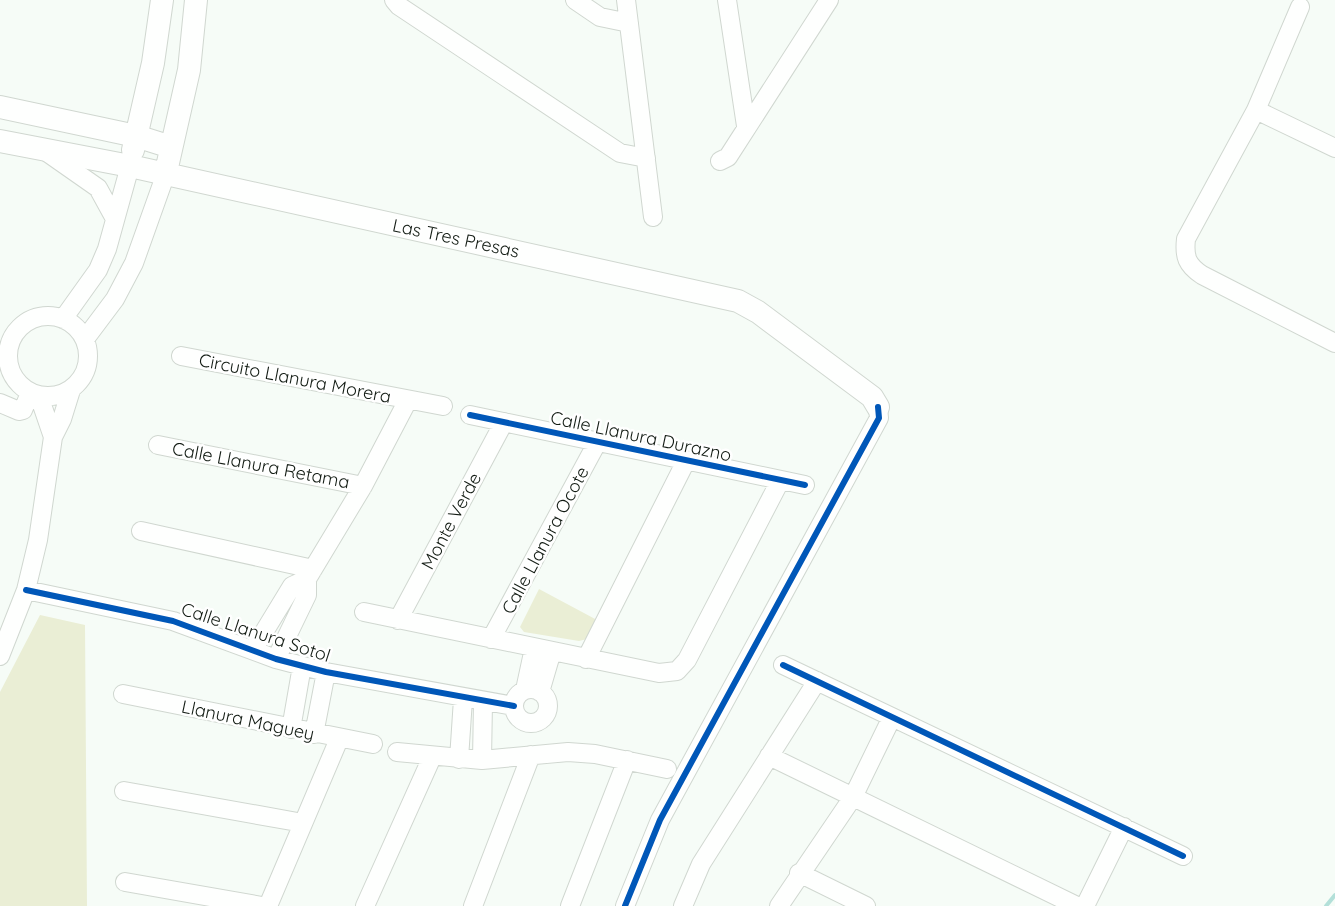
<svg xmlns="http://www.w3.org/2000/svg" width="1335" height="906" viewBox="0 0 1335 906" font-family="Quicksand,sans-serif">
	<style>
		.green { fill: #eaeed5 }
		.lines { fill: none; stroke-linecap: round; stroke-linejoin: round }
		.stream { stroke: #b3e0d9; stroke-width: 4 }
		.minor-casing { stroke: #d0d7d0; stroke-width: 20 }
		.major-casing { stroke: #d0d7d0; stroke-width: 24 }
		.minor { stroke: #fefffe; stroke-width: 18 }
		.major { stroke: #fefffe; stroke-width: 22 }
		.cycleway-casing { stroke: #fff; stroke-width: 10 }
		.cycleway { stroke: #0057b8; stroke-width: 6 }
		.labels { text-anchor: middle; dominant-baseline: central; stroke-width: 5; stroke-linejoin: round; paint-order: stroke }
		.street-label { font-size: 18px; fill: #121b13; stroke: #fff }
	</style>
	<rect width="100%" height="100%" fill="#f6fcf7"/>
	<!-- green -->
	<path class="green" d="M539,589l58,31 -10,19 -8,2 -55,-9 -4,-5z
		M40,615l45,10 2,281h-87v-214z"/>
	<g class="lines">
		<!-- stream -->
		<path class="stream" d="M1326,906l9,-11"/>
		<defs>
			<path id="minor" d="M394,0l5,6 221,147 26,5
				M575,0l25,17 29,6
				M626,0l27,217
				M727,0l19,126
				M1300,7l-44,103 -70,129c-2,18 1,26 16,36l133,68
				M1256,110l79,38
				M48,153l50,35 17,31
				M720,161l8,-4 101,-157
				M8 356a40 40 0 1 1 80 0a40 40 0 1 1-80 0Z
				M63,319l35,-49 9,-21 23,-83
				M85,339l30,-40 19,-36 31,-87
				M181,356l262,50
				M39,396l14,41
				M0,403l19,8 4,-1 7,-17
				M470,415l335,70
				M158,445l205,41
				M141,531l172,38
				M26,590l147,31 103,38 50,13 188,34
				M364,612l295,61 18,-2 10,-11 93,-179
				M398,620l106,-198
				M491,639l107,-198
				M253,650l39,-64 15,-7
				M0,656l26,-66 12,-50 15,-103 9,-18 9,-29
				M276,659l31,-64v-16l56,-93 45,-86
				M586,659l100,-198
				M783,665l400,191
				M514 706a17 17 0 1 1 34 0a17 17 0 1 1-34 0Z
				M525,690l9,-42
				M540,692l12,-41
				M123,694l250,50
				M291,729l11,-63
				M314,734l12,-62
				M397,752l85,8 86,-8 27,2 72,15
				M769,756l308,150
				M459,759l4,-60
				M482,760l1,-58
				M124,791l179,32
				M799,873l67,33
				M125,882l137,24
				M268,906l71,-167
				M365,906l67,-149
				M473,906l58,-151
				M570,906l57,-146
				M625,906l35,-86 219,-402 -1,-11
				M683,906l18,-42 116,-183
				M779,906l74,-109 39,-80
				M1085,906l39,-79"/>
			<path id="major" d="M0,107l136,29 35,11
				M0,141l130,25 608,135 20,11 114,85 6,10
				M133,150l20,-87 9,-63
				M165,176l24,-106 7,-70"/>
		</defs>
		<!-- minor casing -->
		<use href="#minor" class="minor-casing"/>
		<!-- major casing -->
		<use href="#major" class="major-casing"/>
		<!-- minor -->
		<use href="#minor" class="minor"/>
		<!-- major -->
		<use href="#major" class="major"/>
		<defs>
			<path id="cycleway" d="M470,415l335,70
				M26,590l147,31 103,38 50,13 188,34
				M783,665l400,191
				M625,906l35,-86 219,-402 -1,-11"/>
		</defs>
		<!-- cycleway casing -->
		<use href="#cycleway" class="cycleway-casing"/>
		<!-- cycleway -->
		<use href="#cycleway" class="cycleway"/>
	</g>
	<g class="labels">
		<!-- street labels -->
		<g class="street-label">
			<text transform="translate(456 238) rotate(12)">Las Tres Presas</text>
			<text transform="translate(295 378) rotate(11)">Circuito Llanura Morera</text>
			<text transform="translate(641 436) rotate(12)">Calle Llanura Durazno</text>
			<text transform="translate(261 465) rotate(11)">Calle Llanura Retama</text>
			<text transform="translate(451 521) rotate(-62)">Monte Verde</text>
			<text transform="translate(545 540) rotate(-62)">Calle Llanura Ocote</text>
			<text transform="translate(256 632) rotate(18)">Calle Llanura Sotol</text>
			<text transform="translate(248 720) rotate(12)">Llanura Maguey</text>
		</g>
	</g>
</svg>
